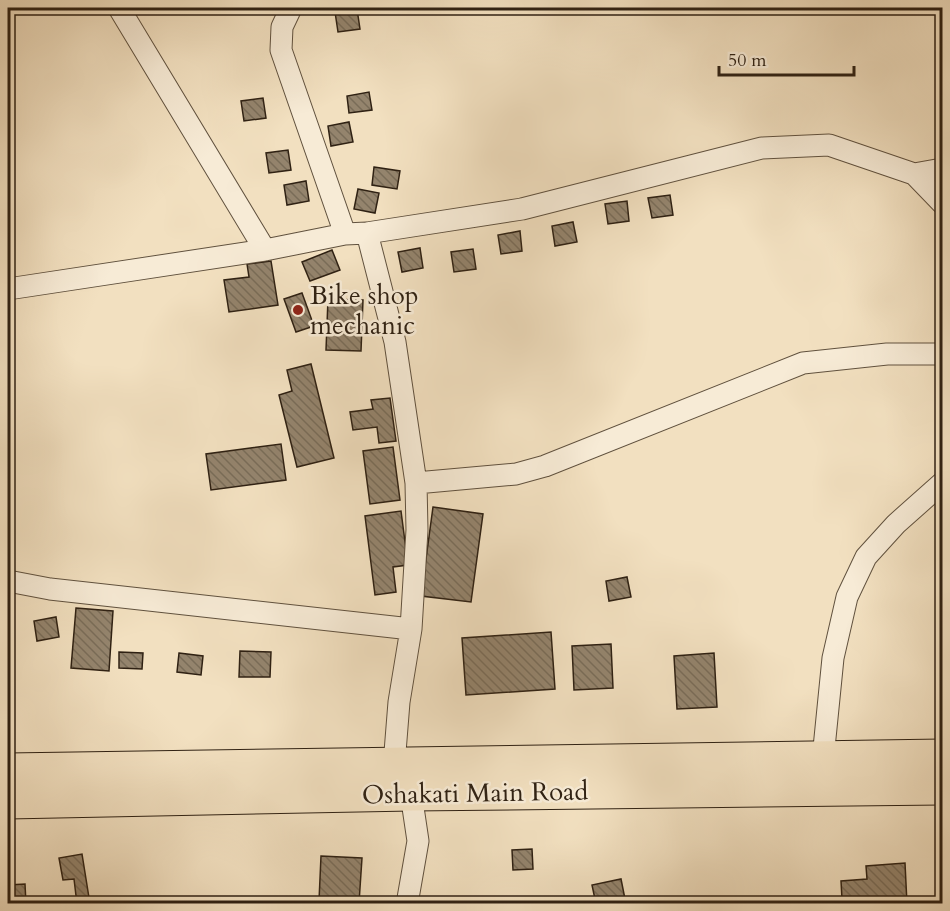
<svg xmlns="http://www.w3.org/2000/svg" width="950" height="911" viewBox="0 0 950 911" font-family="Cardo,serif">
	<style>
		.building { fill: url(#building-back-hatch); stroke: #2f2113; stroke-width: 1.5 }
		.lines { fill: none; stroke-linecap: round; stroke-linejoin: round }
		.street-casing { stroke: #60513e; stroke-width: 23 }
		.primary-casing { stroke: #2f2113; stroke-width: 35 }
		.street { stroke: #f7ebd6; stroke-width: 21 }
		.primary { stroke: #f2e0c0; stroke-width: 33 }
		.poi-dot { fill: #8f2418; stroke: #f7ebd6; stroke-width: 2 }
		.labels { text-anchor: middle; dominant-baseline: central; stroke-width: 5; stroke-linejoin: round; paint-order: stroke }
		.poi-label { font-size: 26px; fill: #2f2113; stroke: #f7ebd6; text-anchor: start }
		.street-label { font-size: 26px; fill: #2f2113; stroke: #f7ebd6 }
	</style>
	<defs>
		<pattern id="building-back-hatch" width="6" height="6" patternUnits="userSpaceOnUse" patternTransform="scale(1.5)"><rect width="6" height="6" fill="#94846d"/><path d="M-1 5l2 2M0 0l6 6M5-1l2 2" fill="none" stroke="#796c58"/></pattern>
	</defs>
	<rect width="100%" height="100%" fill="#f2e0c0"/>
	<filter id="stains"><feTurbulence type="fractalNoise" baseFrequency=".00333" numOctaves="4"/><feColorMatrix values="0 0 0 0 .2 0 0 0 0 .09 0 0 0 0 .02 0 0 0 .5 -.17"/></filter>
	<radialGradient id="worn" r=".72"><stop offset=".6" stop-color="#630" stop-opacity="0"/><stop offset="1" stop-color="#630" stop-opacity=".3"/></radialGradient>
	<!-- building -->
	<path class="building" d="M357,9l3,20 -22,3 -3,-20z
		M369,92l3,18 -23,3 -2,-17z
		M263,98l3,20 -22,3 -3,-20z
		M349,122l4,20 -22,4 -3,-20z
		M288,150l3,20 -22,3 -3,-20z
		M374,167l26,4 -3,18 -25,-4z
		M306,181l3,20 -22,4 -3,-20z
		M358,189l21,4 -4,20 -21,-4z
		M670,195l3,20 -21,3 -4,-20z
		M627,201l2,20 -21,3 -3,-20z
		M573,222l4,20 -22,4 -3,-20z
		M520,231l2,20 -21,3 -3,-19z
		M420,248l3,20 -21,4 -4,-20z
		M473,249l3,20 -22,3 -3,-20z
		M332,250l8,20 -30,11 -8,-19z
		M271,261l7,44 -49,7 -5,-32 25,-3 -2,-13z
		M302,293l12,33 -18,6 -12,-33z
		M328,299l35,1 -2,51 -35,-1z
		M311,364l23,94 -37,9 -18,-72 13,-4 -5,-21z
		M390,398l6,43 -17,2 -2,-16 -24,3 -3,-18 23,-3 -2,-9z
		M281,444l5,36 -75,10 -5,-36z
		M393,447l7,53 -30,4 -7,-53z
		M433,507l50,7 -12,88 -50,-6z
		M401,511l7,54 -15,2 3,25 -21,3 -10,-79z
		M627,577l4,20 -22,4 -3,-20z
		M76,608l37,3 -4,60 -38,-3z
		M56,617l3,20 -22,4 -3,-20z
		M551,632l4,57 -89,6 -4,-57z
		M611,644l2,44 -39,2 -2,-44z
		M240,651l31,1 -1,25h-31z
		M119,652l24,1 -1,16 -23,-1z
		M179,653l24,3 -2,19 -24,-3z
		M714,653l3,54 -40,2 -3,-53z
		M532,849l1,20 -20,1 -1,-20z
		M82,854l8,50h-13l-3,-25 -11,1 -4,-22z
		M321,856l41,2 -3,45 -40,-2z
		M905,863l2,41h-42v-6l-23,1 -1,-18 26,-2 -1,-13z
		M621,879l5,25h-30l-4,-19z
		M25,884l1,20h-18v-19z"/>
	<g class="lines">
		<defs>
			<path id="street" d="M119,8l146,242
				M291,8l-9,19 -1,23 64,184
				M914,174l28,29
				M367,233l28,109 21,141 1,47 -6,99 -12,73 -5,63 17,29 7,47 -11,63
				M8,289l257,-39 80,-16 22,-1 155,-24 240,-61 67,-3 85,29 28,-5
				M416,483l100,-9 29,-8 258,-103 84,-9h55
				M8,581l42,8 361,40
				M823,758l10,-100 14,-61 19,-40 30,-33 46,-41"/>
			<path id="primary" d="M8,770l934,-14
				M8,802l403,-8 531,-6"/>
		</defs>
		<!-- street casing -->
		<use href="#street" class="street-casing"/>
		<!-- primary casing -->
		<use href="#primary" class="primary-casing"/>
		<!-- street -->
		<use href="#street" class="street"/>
		<!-- primary -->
		<use href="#primary" class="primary"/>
	</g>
	<!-- markers -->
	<circle class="poi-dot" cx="298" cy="310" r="6"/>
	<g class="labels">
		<!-- poi labels -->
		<g class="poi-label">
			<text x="310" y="295">Bike shop<tspan x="310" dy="30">mechanic</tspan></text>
		</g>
		<!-- street labels -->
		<g class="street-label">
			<text transform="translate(475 793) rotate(-1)">Oshakati Main Road</text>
		</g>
	</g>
	<!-- margin -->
	<rect width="950" height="911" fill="none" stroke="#f2e0c0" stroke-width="30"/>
	<rect x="9" y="9" width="932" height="893" fill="none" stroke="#2f2113" stroke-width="3"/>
	<rect x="15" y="15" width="920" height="881" fill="none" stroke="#2f2113" stroke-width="1.5"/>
	<!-- scale -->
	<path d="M719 66v9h135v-9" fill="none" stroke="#2f2113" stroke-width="3"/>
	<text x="728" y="66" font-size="18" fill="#2f2113" stroke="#f7ebd6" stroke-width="4.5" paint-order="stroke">50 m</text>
	<rect width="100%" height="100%" filter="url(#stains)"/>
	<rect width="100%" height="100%" fill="url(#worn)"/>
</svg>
